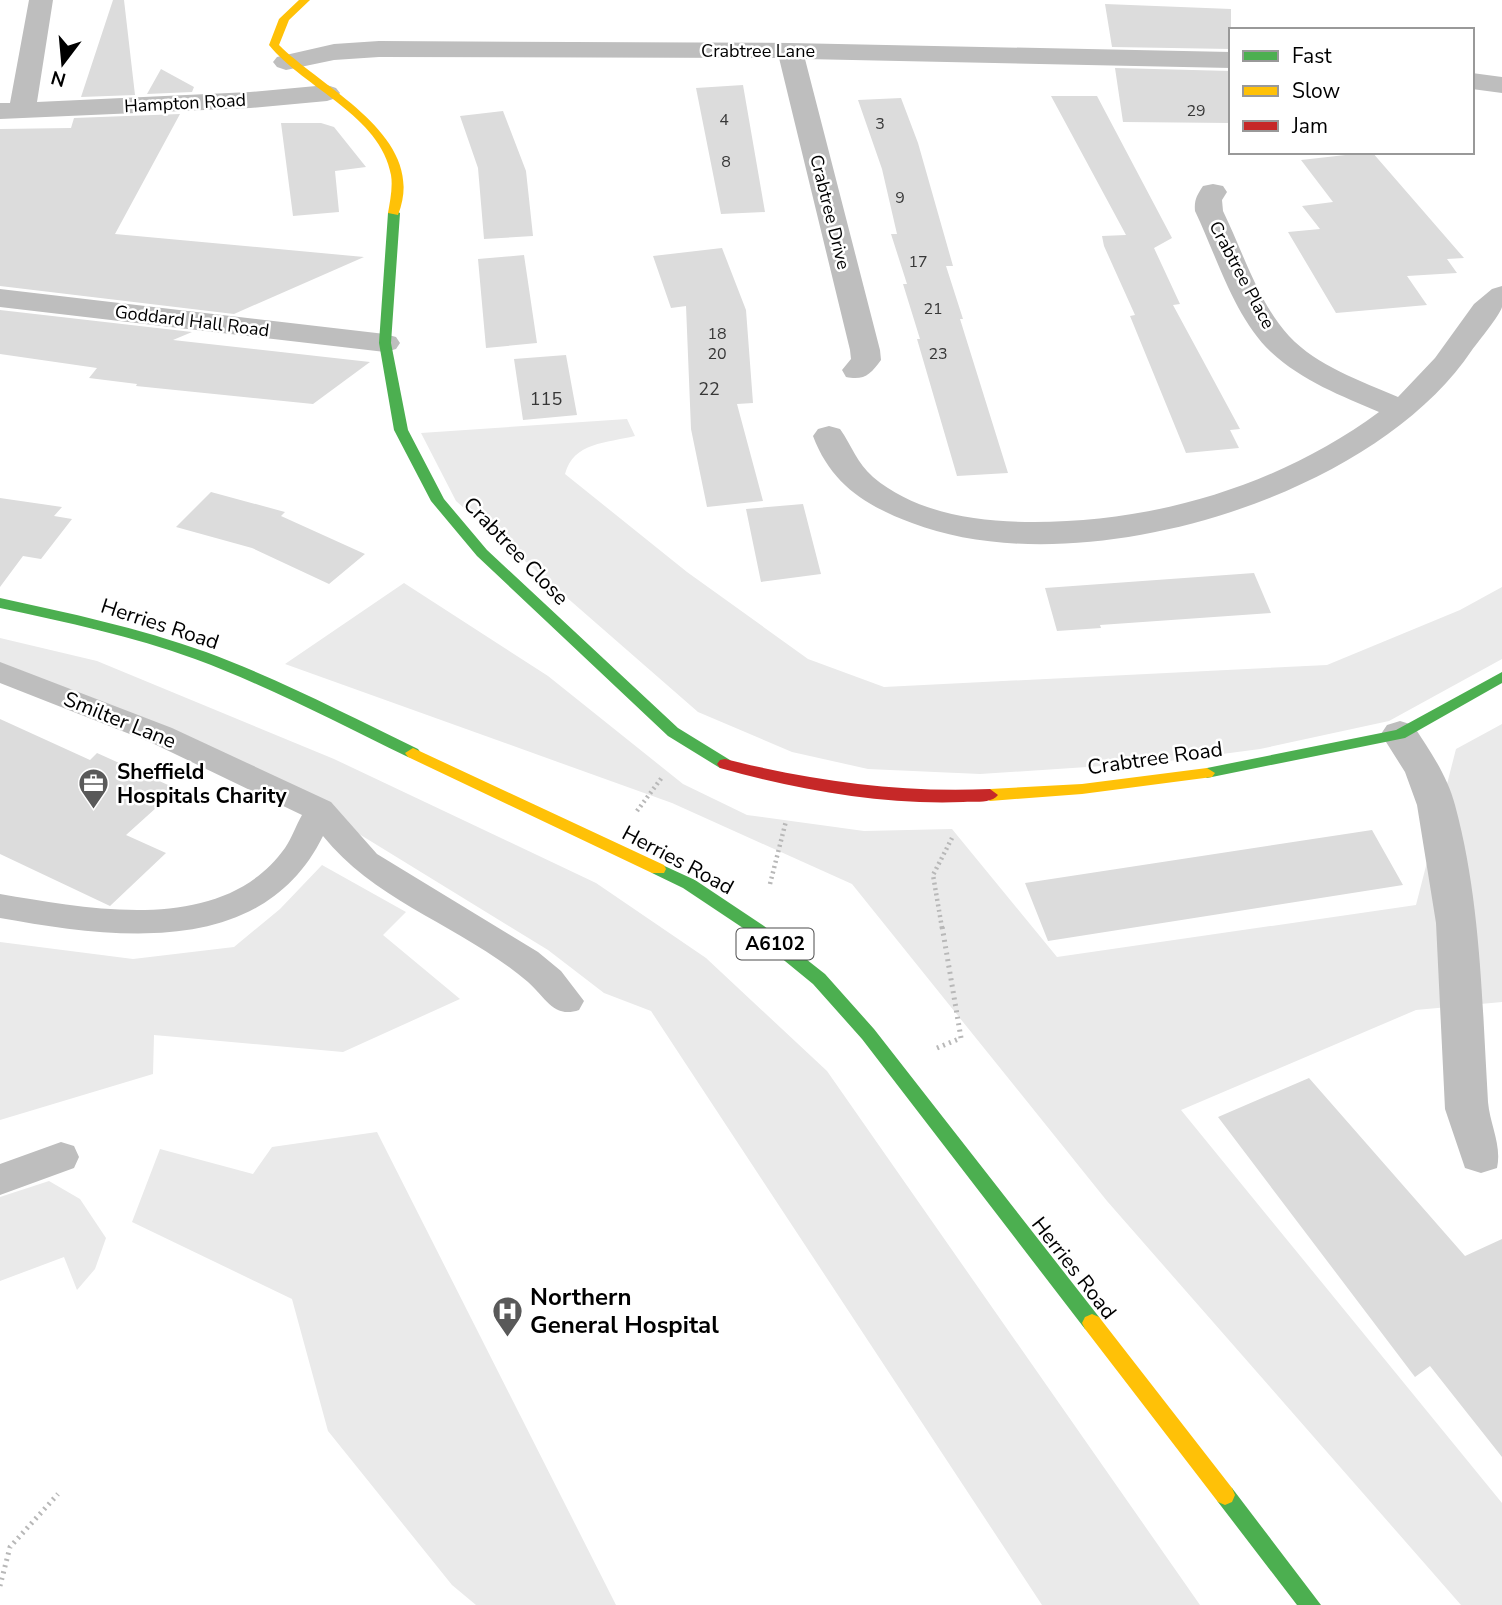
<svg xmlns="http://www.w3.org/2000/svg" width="1502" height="1605" viewBox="0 0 1502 1605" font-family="'Nunito Sans',sans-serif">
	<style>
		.green { fill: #eaeaea }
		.building { fill: #dcdcdc }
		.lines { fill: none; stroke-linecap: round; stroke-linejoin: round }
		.path-far1 { stroke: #b8b8b8; stroke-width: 4.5; stroke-dasharray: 2 3.5; stroke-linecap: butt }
		.path { stroke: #b8b8b8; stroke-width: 5; stroke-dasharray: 2 4.5; stroke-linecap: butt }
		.lane { fill: #bebebe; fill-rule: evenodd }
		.street { fill: #bebebe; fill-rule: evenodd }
		.fast { fill: #4caf50; fill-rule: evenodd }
		.slow { fill: #ffc107; fill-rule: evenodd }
		.jam { fill: #c62828; fill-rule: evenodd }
		.labels { text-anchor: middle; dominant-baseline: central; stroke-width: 5; stroke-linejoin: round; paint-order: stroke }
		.far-number-label { font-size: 16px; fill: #373737 }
		.far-street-label { font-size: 18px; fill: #000; stroke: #fff }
		.number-label { font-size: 18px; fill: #373737 }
		.shield { fill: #fff; stroke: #4c4c4c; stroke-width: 2 }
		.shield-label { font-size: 19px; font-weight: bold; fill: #000 }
		.street-label { font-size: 21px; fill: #000; stroke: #fff }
		.poi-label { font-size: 21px; font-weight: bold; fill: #000; stroke: #fff; text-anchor: start }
		.near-poi-label { font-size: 24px; font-weight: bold; fill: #000; stroke: #fff; text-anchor: start }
	</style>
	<rect width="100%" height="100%" fill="#fff"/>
	<!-- green -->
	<path class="green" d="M627,419l8,17c-28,7 -62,6 -70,38l122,98 121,87 76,28 443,-22 133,-55 42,-23v72l-113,62 -129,28 -98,13 -182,12 -112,-5 -76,-17 -94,-40 -242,-211 -35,-68z
		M404,583l144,93 135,108 64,31 117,16 88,-2 105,128 359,-52 40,-156 46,-25v278l-86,8 -235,100 321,393v102h-41l-354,-404 -255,-317 -180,-81 -387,-139z
		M0,638l97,23 237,98 262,124 110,75 121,113 373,534h-158l-391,-594 -47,-18 -56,-43 -228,-140 -320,-138z
		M322,865l84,47 -23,23 77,64 -117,53 -189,-17 -1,39 -153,46v-178l133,17 101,-12 46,-38z
		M377,1132l239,473h-140l-24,-20 -124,-154 -36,-132 -160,-77 28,-73 93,25 19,-27z
		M49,1181l31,18 26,39 -11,31 -18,21 -13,-33 -64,24v-84z"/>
	<!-- building -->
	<path class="building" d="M113,0h11l11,95 -54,2z
		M1105,4l126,5v40l-119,-2z
		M1115,68l116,3v52l-108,-1z
		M161,69l33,18 -2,5 -45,2z
		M743,85l22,127 -44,2 -25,-126z
		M1051,96h46l75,142 -18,10 26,56 -7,1 67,124 -10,1 9,18 -53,5 -56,-137 5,-1 -31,-69 -2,-10 24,-1z
		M901,98l17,45 35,123h-7l17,53h-3l48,154 -51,3 -40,-137h3l-17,-55h4l-16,-50h6l-15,-65 -24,-69z
		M503,111l23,60 7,65 -49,3 -6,-71 -18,-52z
		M180,114l-65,120 249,23 -130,57 -234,-28v-157l71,-1 3,-10z
		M281,123h40l13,4 32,40 -31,4 4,41 -46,4z
		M1372,152l92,106 -17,1 10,14 -50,3 20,29 -91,8 -48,-81 32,-3 -18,-23 31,-4 -32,-42z
		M722,248l24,62 7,93 -16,1 26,97 -56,6 -16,-78 -5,-123 -15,2 -18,-52z
		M524,255l13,88 -51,5 -8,-89z
		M0,310l192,22 -19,8 197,22 -57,42 -177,-18 1,-2 -48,-6 8,-10 -97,-14z
		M566,355l11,60 -54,5 -9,-61z
		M211,492l74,20 -4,4 84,38 -36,30 -77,-36 -76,-21z
		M0,498l62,9 -8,9 18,3 -31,40 -18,-3 -23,31z
		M803,504l18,70 -60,8 -15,-73z
		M1254,573l17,40 -171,12 1,3 -44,3 -12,-43z
		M0,719l90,41 7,-7 80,36 -51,46 40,18 -56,53 -110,-52z
		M1372,830l31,55 -355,56 -23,-58z
		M1309,1078l156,178 37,-17v218l-72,-91 -15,11 -197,-260z"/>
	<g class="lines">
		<!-- path-far1 -->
		<path class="path-far1" d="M637,811l26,-35
			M770,884l16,-63
			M942,928l-9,-53 19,-37"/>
		<!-- path -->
		<path class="path" d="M937,1048l24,-10 -19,-112
			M0,1586l10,-39 48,-53"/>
		<!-- lane -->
		<path class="lane" d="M0,662l172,66 159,74 46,52 161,98 23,19 23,30 -5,9c-25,9 -34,-13 -51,-28 -64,-55 -151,-79 -205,-146 -61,124 -210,102 -323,82v-24c90,15 222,42 285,-46 7,-10 11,-23 17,-33l-152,-73 -150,-59z
			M61,1142l13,4 5,11 -5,11 -74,27v-31z"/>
		<!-- street -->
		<path class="street" d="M29,0h24l-16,102 213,-10 77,-7 9,3 4,5 -4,5 -9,3 -77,7 -250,11v-16h10z
			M379,41l411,2 441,9v16l-426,-9 75,291 1,10c-10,14 -17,21 -35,17l-4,-7 9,-11 -1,-9 -71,-292 -400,-1 -45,3 -48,10 -9,-3 -4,-5 4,-5 57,-13z
			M1472,73l30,4v16l-30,-4z
			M1213,184l10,2 4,6 -5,8 1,11c20,41 35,91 66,125 28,30 72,45 109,61l37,-39 39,-54 18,-15 10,-3c0,7 0,15 0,21 -2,8 -24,35 -30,43 -99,149 -394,237 -560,173 -46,-17 -81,-39 -99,-87l5,-7 11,-3 11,3c12,17 17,34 33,48 44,37 106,45 161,45 123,0 246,-37 345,-110 -37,-16 -77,-31 -108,-60 -37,-35 -54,-95 -76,-141 -1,-11 2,-16 8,-25z
			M0,289l385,45 11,3 4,6 -4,6 -11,3 -385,-45z
			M1400,721l13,4c17,26 34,50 42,80 26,96 27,198 33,297 2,23 14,43 9,66l-16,5 -16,-5 -20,-59 -9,-186 -19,-118 -12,-33 -24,-38 6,-9z"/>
		<!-- fast -->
		<path class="fast" d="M394,210l6,3 -9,130 17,87 36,69 43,51 191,178 52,32 3,4 -3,4h-10l-52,-32 -191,-180 -46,-55 -37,-71 -15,-87 9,-130z
			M0,598c69,15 139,30 206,54 73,27 142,63 212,97l3,4 -8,5 -5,-1c-70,-34 -140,-71 -213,-98 -63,-23 -129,-37 -195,-51z
			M1502,672v11l-97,55 -198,40 -8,-5 8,-5 189,-38z
			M658,863l37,17 69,46 61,48 49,55 225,288 3,6 -3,6 -7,3 -7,-3 -223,-290 -49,-55 -61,-50 -69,-46 -31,-15 -2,-4 2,-4z
			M1225,1485l7,3 89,117h-24l-79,-103 -3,-7 3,-7z"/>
		<!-- slow -->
		<path class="slow" d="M299,0h11l-21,20 -10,25c45,45 150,92 119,170l-10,-2c2,-12 5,-26 3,-38 -10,-59 -87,-87 -122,-130l10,-26z
			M413,748l251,117 2,4 -2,4h-12l-244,-116 -3,-4z
			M1207,768l8,5 -3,4 -130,17 -92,7 -8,-6 8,-6 92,-5z
			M1092,1314l7,3 133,171 3,7 -3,7 -7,3 -7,-3 -133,-173 -3,-6 3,-6z"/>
		<!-- jam -->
		<path class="jam" d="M725,759c88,22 174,34 265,30l8,6c-7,9 -24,6 -35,7 -81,3 -166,-12 -243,-34l-3,-4 3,-4z"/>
	</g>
	<!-- icons -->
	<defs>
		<symbol id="office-pin" viewBox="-11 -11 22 30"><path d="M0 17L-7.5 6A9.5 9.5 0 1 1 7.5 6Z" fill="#595959" stroke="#fff"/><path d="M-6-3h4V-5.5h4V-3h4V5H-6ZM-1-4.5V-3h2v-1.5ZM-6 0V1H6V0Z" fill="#fff"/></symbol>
		<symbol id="hospital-pin" viewBox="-11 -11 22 30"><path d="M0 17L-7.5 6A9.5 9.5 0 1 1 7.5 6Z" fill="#595959" stroke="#fff"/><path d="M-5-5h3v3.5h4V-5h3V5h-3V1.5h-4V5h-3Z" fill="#fff"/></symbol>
	</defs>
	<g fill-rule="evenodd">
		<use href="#office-pin" x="76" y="766" width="35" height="47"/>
		<use href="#hospital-pin" x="490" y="1294" width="35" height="47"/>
	</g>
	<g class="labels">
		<!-- far-number labels -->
		<g class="far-number-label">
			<text x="1196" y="111">29</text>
			<text x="724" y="120">4</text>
			<text x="880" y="124">3</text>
			<text x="726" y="162">8</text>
			<text x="900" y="198">9</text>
			<text x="918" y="262">17</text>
			<text x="933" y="309">21</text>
			<text x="717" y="334">18</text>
			<text x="717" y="354">20</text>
			<text x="938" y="354">23</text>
		</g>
		<!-- far-street labels -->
		<g class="far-street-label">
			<text x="758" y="51">Crabtree Lane</text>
			<text transform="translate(185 103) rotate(-3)">Hampton Road</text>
			<text transform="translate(830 212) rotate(76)">Crabtree Drive</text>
			<text transform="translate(1242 275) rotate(62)">Crabtree Place</text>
			<text transform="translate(192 321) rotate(7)">Goddard Hall Road</text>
		</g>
		<!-- number labels -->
		<g class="number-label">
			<text x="709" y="389">22</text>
			<text x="546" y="399">115</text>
		</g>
		<!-- shield labels -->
		<rect class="shield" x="736.5" y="928.5" width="77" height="31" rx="5"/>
		<g class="shield-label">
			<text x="775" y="944">A6102</text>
		</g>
		<!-- street labels -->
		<g class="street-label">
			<text transform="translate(516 551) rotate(46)">Crabtree Close</text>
			<text transform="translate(160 624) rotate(18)">Herries Road</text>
			<text transform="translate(120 720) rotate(22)">Smilter Lane</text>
			<text transform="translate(1155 758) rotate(-8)">Crabtree Road</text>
			<text transform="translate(678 860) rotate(28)">Herries Road</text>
			<text transform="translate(1074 1268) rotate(52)">Herries Road</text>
		</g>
		<!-- poi labels -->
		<g class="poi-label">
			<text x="117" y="772">Sheffield<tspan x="117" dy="24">Hospitals Charity</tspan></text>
		</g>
		<!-- near-poi labels -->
		<g class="near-poi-label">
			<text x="530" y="1297">Northern<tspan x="530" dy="28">General Hospital</tspan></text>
		</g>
	</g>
	<!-- legend -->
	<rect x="1229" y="28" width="245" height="126" fill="#ffffff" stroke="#999999" stroke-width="2"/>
	<rect x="1243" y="51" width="35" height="10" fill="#4caf50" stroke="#999999" stroke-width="2"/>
	<text x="1292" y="63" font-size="21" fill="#000000">Fast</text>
	<rect x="1243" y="86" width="35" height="10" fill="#ffc107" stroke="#999999" stroke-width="2"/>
	<text x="1292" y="98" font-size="21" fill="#000000">Slow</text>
	<rect x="1243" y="121" width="35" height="10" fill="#c62828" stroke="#999999" stroke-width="2"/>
	<text x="1292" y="133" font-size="21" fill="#000000">Jam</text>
	<!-- north arrow -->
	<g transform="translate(63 63) rotate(196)" stroke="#ffffff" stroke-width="5" paint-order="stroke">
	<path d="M0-5L12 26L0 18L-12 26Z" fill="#000000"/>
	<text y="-10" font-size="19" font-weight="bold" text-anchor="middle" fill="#000000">N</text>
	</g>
</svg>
